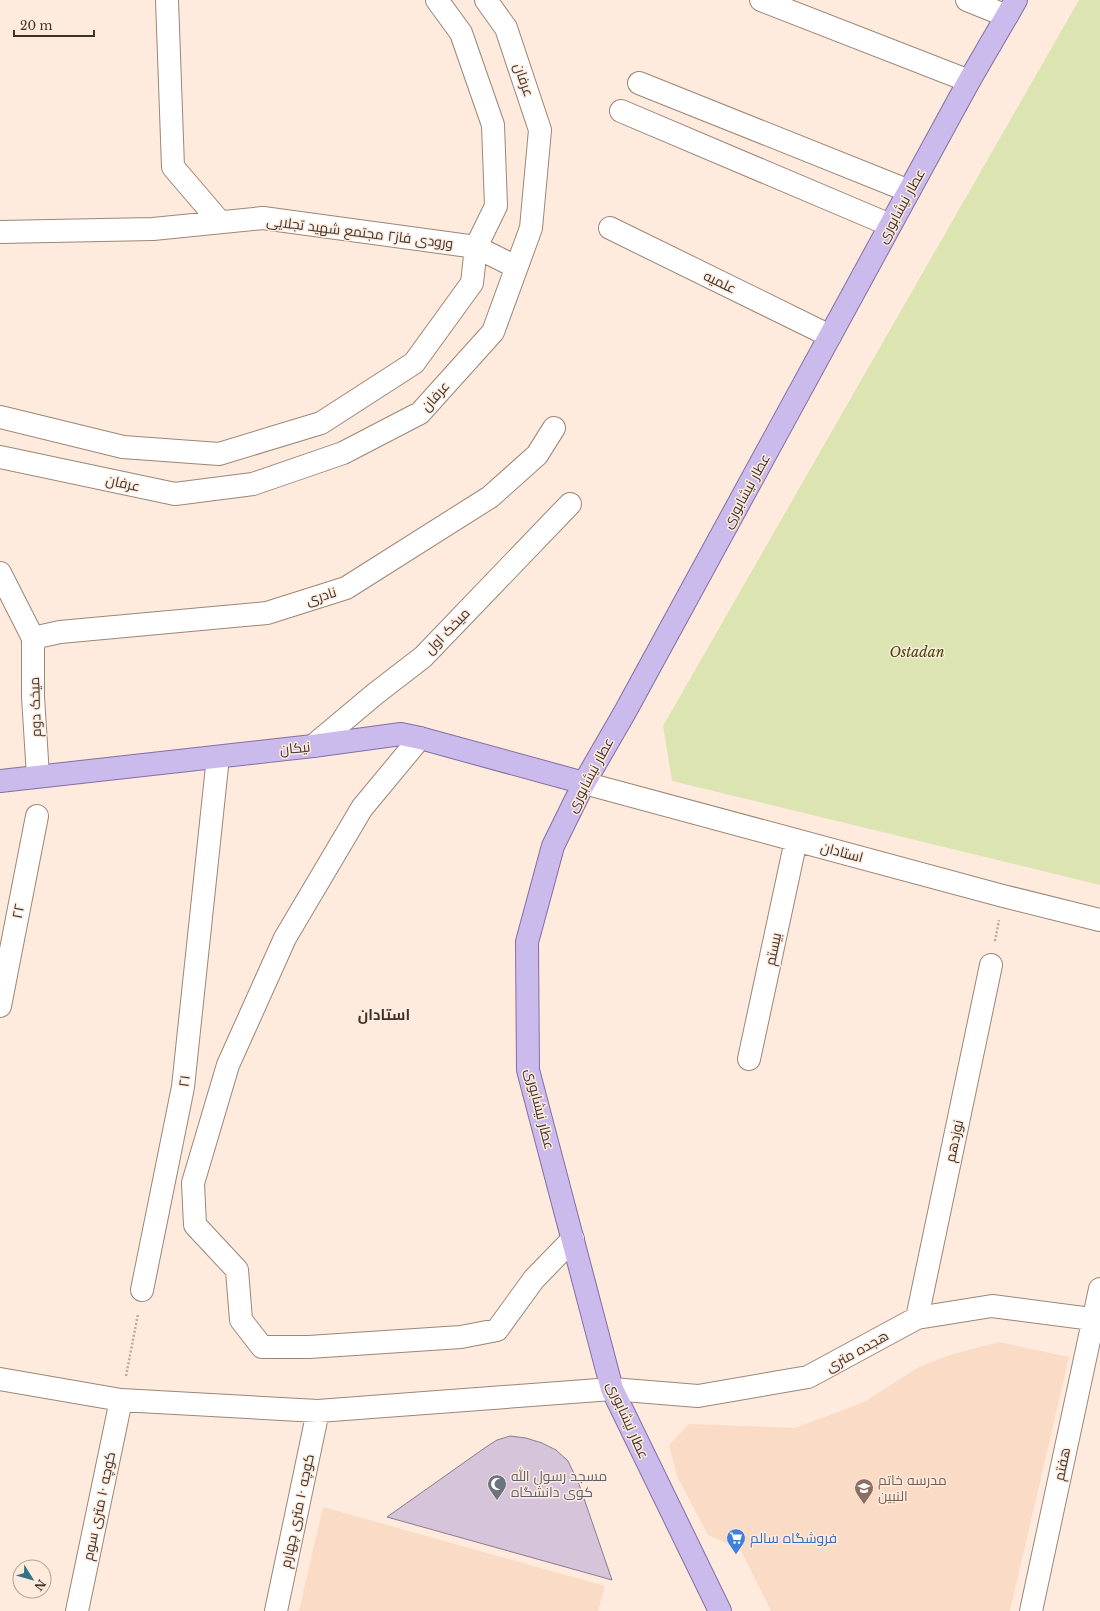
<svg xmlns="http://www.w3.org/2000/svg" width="1100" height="1611" viewBox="0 0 1100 1611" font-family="'Libre Baskerville',Cairo,serif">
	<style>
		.built { fill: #fadbc5 }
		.green { fill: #dce4b1 }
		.building { fill: #d5c4da; stroke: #8b7c90 }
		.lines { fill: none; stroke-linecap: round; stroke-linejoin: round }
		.minor-casing { stroke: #9c8676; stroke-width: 24 }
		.major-casing { stroke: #836ea2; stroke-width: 24 }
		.path { stroke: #baab9f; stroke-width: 2.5; stroke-dasharray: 2 2; stroke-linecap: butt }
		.minor { stroke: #fff; stroke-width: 22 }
		.major { stroke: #cbbbed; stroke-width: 22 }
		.labels { text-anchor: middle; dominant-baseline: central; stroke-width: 3; stroke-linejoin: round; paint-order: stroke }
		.street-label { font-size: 14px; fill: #3c332c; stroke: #feebdd }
		.park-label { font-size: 14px; font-style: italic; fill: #424805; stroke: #feebdd }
		.worship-label { font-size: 14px; fill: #5b616d; stroke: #feebdd; text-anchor: start }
		.education-label { font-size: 14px; fill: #785e54; stroke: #feebdd; text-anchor: start }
		.shop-label { font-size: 14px; fill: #366cbe; stroke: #feebdd; text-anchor: start }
		.neighbourhood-label { font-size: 15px; font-weight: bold; fill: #3c332c; stroke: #feebdd }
	</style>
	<rect width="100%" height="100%" fill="#feebdd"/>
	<!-- built -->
	<path class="built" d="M999,1342l70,15 -59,254h-239l-31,-62 -32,-14 -31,-59 -8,-31 20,-21 106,4 69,-26 55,-35 31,-12z
		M323,1507l282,79 -7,25h-299z"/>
	<!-- green -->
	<path class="green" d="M1079,0h21v885l-428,-104 -9,-55z"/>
	<!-- building -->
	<path class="building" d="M510,1436l16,2 16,5 14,7 12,11 11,23 33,96 -225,-63 99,-70 11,-7z"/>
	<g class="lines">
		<defs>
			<path id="minor" d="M167,0l6,167 47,55
				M761,0l208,81
				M967,0l40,16
				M639,83l270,108
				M621,111l269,114
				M610,228l220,108
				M0,232l153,-3 110,-11 213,29 40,20
				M0,417l123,30 96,7 102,-31 93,-60 58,-80 4,-36 20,-41 -3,-81 -32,-92 -24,-33
				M0,457l175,37 78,-10 90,-31 77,-40 73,-81 38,-104 9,-98 -34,-102 -20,-28
				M0,573l33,65v59l5,79
				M33,638l27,-6 207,-19 79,-25 144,-91 47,-42 17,-27
				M420,738l-58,70 -77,130 -57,127 -35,118 2,42 42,45 4,50 21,27h47l152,-10 36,-7 37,-51 39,-40
				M313,746l62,-52 48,-37 147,-153
				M584,783l419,113 97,24
				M0,1006l37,-190
				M749,1059l47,-219
				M142,1290l41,-203 35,-330
				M917,1318l74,-353
				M0,1379l121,21 197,11 294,-22 86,7 110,-19 109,-59 75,-12 108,14
				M77,1611l44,-211
				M276,1611l42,-200
				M1031,1611l69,-322"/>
			<path id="major" d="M0,781l313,-35 88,-12 19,4 164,45
				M720,1611l-108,-222 -84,-319 -1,-128 26,-96 31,-63 41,-71 344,-631 47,-81"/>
		</defs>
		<!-- minor casing -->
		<use href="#minor" class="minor-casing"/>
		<!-- major casing -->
		<use href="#major" class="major-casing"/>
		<!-- path -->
		<path class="path" d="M995,941l4,-21
			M126,1376l12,-62"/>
		<!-- minor -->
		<use href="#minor" class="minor"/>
		<!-- major -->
		<use href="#major" class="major"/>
	</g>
	<!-- icons -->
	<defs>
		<symbol id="mosque-pin" viewBox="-11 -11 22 30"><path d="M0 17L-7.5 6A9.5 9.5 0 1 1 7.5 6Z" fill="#6b7280" stroke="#feebdd"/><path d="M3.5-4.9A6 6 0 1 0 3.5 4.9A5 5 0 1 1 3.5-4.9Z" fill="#fff"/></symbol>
		<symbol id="school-pin" viewBox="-11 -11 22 30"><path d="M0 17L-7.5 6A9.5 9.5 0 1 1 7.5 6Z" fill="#8d6e63" stroke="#feebdd"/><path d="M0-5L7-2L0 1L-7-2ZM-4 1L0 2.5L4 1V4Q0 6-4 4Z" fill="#fff"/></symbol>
		<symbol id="supermarket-pin" viewBox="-11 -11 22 30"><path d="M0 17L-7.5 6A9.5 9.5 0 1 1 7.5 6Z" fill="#3f7fe0" stroke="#feebdd"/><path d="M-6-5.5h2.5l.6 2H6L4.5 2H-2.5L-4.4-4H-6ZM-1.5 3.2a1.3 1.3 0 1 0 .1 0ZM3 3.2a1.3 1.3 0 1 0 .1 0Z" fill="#fff"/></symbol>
	</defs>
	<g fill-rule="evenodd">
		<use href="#mosque-pin" x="486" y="1473" width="22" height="30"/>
		<use href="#school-pin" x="853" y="1477" width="22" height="30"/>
		<use href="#supermarket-pin" x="725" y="1527" width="22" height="30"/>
	</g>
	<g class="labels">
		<!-- street labels -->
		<g class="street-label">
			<text transform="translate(524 80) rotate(71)">عرفان</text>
			<text transform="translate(901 206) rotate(-61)">عطار نیشابوری</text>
			<text transform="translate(360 232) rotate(7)">ورودی فاز۲ مجتمع شهید تجلایی</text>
			<text transform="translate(720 282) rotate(26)">علمیه</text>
			<text transform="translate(435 396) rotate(-48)">عرفان</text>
			<text transform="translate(123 483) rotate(12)">عرفان</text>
			<text transform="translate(746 491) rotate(-61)">عطار نیشابوری</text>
			<text transform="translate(321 596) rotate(-17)">نادری</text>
			<text transform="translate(447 631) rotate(-46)">میخک اول</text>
			<text transform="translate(35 707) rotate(-92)">میخک دوم</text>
			<text transform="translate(295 748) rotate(-6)">نیکان</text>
			<text transform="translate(590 775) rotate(-62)">عطار نیشابوری</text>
			<text transform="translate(842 852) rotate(15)">استادان</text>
			<text transform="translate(18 911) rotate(-79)">۲۲</text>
			<text transform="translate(773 949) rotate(-78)">بیستم</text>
			<text transform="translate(184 1081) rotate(-83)">۲۱</text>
			<text transform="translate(540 1109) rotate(76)">عطار نیشابوری</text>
			<text transform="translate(954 1141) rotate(-78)">نوزدهم</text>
			<text transform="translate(857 1351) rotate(-29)">هجده متری</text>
			<text transform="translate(628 1420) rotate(66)">عطار نیشابوری</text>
			<text transform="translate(1062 1464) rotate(-78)">هفتم</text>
			<text transform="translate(99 1506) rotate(-78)">کوچه ۱۰ متری سوم</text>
			<text transform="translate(297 1511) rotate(-78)">کوچه ۱۰ متری چهارم</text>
		</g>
		<!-- park labels -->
		<g class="park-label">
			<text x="917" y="652">Ostadan</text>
		</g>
		<!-- worship labels -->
		<g class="worship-label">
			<text x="511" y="1476">مسجد رسول الله<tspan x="511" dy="16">کوی دانشگاه</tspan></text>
		</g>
		<!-- education labels -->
		<g class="education-label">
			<text x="878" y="1480">مدرسه خاتم<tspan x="878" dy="16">النبین</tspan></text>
		</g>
		<!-- shop labels -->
		<g class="shop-label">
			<text x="750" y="1538">فروشگاه سالم</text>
		</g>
		<!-- neighbourhood labels -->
		<g class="neighbourhood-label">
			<text x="384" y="1014">استادان</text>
		</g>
	</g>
	<!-- north arrow -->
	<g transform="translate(32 1579) rotate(127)"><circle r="19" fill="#feebdd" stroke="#b0a196"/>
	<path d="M0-3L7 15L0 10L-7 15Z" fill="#327386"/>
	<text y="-6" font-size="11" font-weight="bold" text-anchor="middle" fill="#3c332c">N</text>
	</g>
	<!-- scale -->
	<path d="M14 30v6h80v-6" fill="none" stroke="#3c332c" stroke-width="2"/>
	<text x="20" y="30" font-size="12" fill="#3c332c" stroke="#feebdd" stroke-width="3" paint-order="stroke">20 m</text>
</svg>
